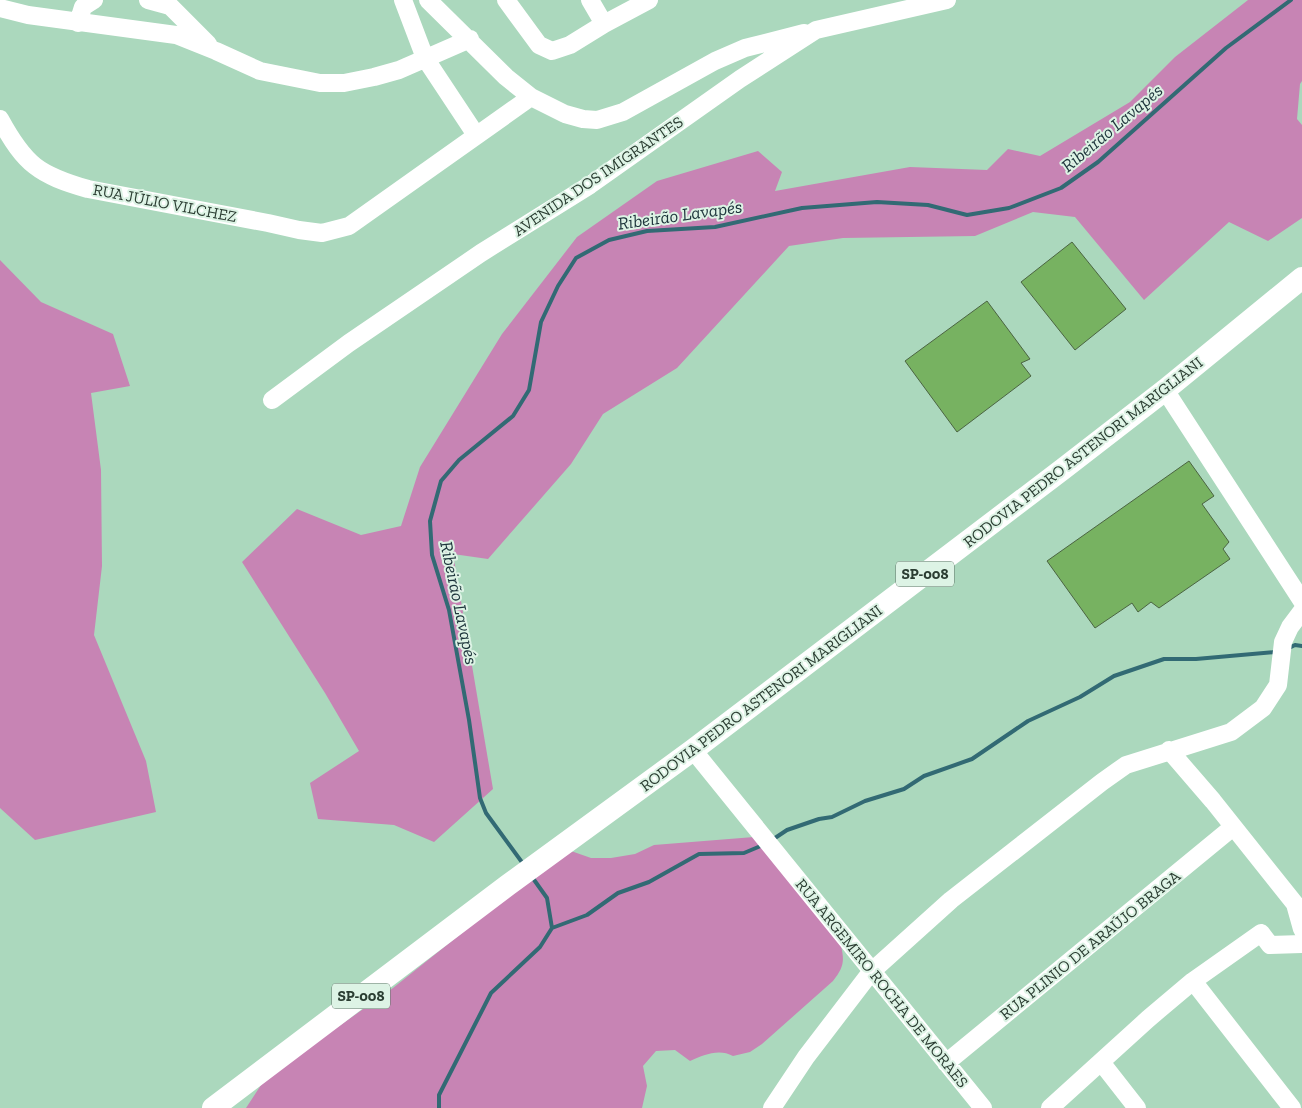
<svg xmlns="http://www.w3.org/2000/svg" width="1302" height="1108" viewBox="0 0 1302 1108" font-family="'Zilla Slab',serif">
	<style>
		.green { fill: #c784b4 }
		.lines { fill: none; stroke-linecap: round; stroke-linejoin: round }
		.stream { stroke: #326a74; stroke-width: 4 }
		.building { fill: #77b261; stroke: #4b6442 }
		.minor { stroke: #fff; stroke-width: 18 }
		.major { stroke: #fff; stroke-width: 22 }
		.labels { text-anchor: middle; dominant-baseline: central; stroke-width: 4; stroke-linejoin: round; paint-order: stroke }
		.shield { fill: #ddf3e5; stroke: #607468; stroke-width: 1 }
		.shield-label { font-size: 15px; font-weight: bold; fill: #2b3d32 }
		.street-label { font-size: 16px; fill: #2b3d32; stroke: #ddf3e5 }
		.water-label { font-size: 18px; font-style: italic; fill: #1d343b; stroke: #ddf3e5 }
	</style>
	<rect width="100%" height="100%" fill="#abd8bd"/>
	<!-- green -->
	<path class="green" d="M1248,0h54v81l-2,3 -3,35 5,6v93l-34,23 -39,-19 -85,78 -69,-83 -42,-5 -58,24 -132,2 -54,8 -112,122 -74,46 -32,50 -83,95 -35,-5 40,235 -59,53 -40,-17 -76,-6 -8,-36 49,-32 -34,-58 -83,-131 55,-53 64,26 40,-9 19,-59 82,-133 75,-97 80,-56 101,-30 24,21 -7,19 135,-24 77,3 21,-21 32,7 90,-54 45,-45z
		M0,260l41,42 72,32 17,52 -39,7 10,77 1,96 -8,69 52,126 10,51 -121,28 -35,-32z
		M754,837l87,109c4,16 2,22 -8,35l-71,63 -12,8 -17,4c-14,-8 -30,-1 -43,5l-15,-11 -19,1 -13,15 4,20 -5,22h-396l15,-23 20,-18 112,-79 90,-72 88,-65 20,7h20l24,-4 19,-9z"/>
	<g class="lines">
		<!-- stream -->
		<path class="stream" d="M1287,649l8,-4 7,1
			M772,840l15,-10 32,-11 13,-2 33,-16 39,-12 20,-13 48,-17 56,-38 52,-24 34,-21 50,-17h32l80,-7
			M524,865l-38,-52 -6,-15 -11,-78 -20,-110 -17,-55 -2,-34 11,-40 18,-21 54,-44 16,-26 12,-68 17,-36 18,-28 33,-18 38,-9 68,-4 87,-19 75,-6 51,3 39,10 42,-7 52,-20 37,-26 128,-114 65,-48
			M552,928l35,-13 31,-22 31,-11 50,-28 45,-1 19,-8
			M439,1108v-13l52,-102 49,-46 12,-19 -5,-30 -15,-21"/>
	</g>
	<!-- building -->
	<path class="building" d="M1072,242l54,67 -51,41 -54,-68z
		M987,301l43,58 -9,4 10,13 -74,56 -52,-71z
		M1189,461l25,35 -12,8 27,38 -6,7 7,10 -71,49 -8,-6 -13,10 -6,-9 -37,25 -48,-67z"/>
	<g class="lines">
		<!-- minor -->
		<path class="minor" d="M148,0l22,6 38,38
			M403,0l22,58 51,77
			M428,0l78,77 25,20 34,17 18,5 14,1 26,-8 92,-51 30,-13 59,-15
			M506,0l33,45 13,6 18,-6 34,-21 45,-24
			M590,0l14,24
			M0,8l28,7 148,20 40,16 44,20 60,12h24l30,-6 25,-7 71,-31
			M78,23l5,-16 11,-7
			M0,119c25,46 39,56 88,70l180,34 31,7 23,3 27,-7 182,-129
			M1165,390l137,211
			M272,400l77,-57 132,-90 109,-68 150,-106 76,-49 131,-30
			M693,750l290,358
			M1169,750l44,51 82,103 7,25
			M1193,981l99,127
			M1101,1062l36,46
			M946,1063l287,-236
			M772,1108l34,-51 65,-85 80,-72 151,-118 24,-17 105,-33 32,-24 15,-23 5,-43 7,-15 12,-16
			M1050,1108l98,-89 45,-38 68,-48 9,12 32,-1"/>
		<!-- major -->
		<path class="major" d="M213,1108l295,-223 185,-135 370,-281 102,-79 137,-112"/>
	</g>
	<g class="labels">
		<!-- shield labels -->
		<g class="shield">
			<rect x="896" y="561.5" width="58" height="25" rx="4"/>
			<rect x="332" y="983.5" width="58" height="25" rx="4"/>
		</g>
		<g class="shield-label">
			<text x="925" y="574">SP-008</text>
			<text x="361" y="996">SP-008</text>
		</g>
		<!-- street labels -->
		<g class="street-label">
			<text transform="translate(598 176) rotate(-34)">AVENIDA DOS IMIGRANTES</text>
			<text transform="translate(165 203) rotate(11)">RUA JÚLIO VILCHEZ</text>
			<text transform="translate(1083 452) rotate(-38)">RODOVIA PEDRO ASTENORI MARIGLIANI</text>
			<text transform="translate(761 698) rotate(-37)">RODOVIA PEDRO ASTENORI MARIGLIANI</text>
			<text transform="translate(1090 945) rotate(-39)">RUA PLINIO DE ARAÚJO BRAGA</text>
			<text transform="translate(882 983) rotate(51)">RUA ARGEMIRO ROCHA DE MORAES</text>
		</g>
		<!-- water labels -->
		<g class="water-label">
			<text transform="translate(1112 128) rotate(-40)">Ribeirão Lavapés</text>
			<text transform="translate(680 215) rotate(-8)">Ribeirão Lavapés</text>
			<text transform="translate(459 603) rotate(78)">Ribeirão Lavapés</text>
		</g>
	</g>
</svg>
